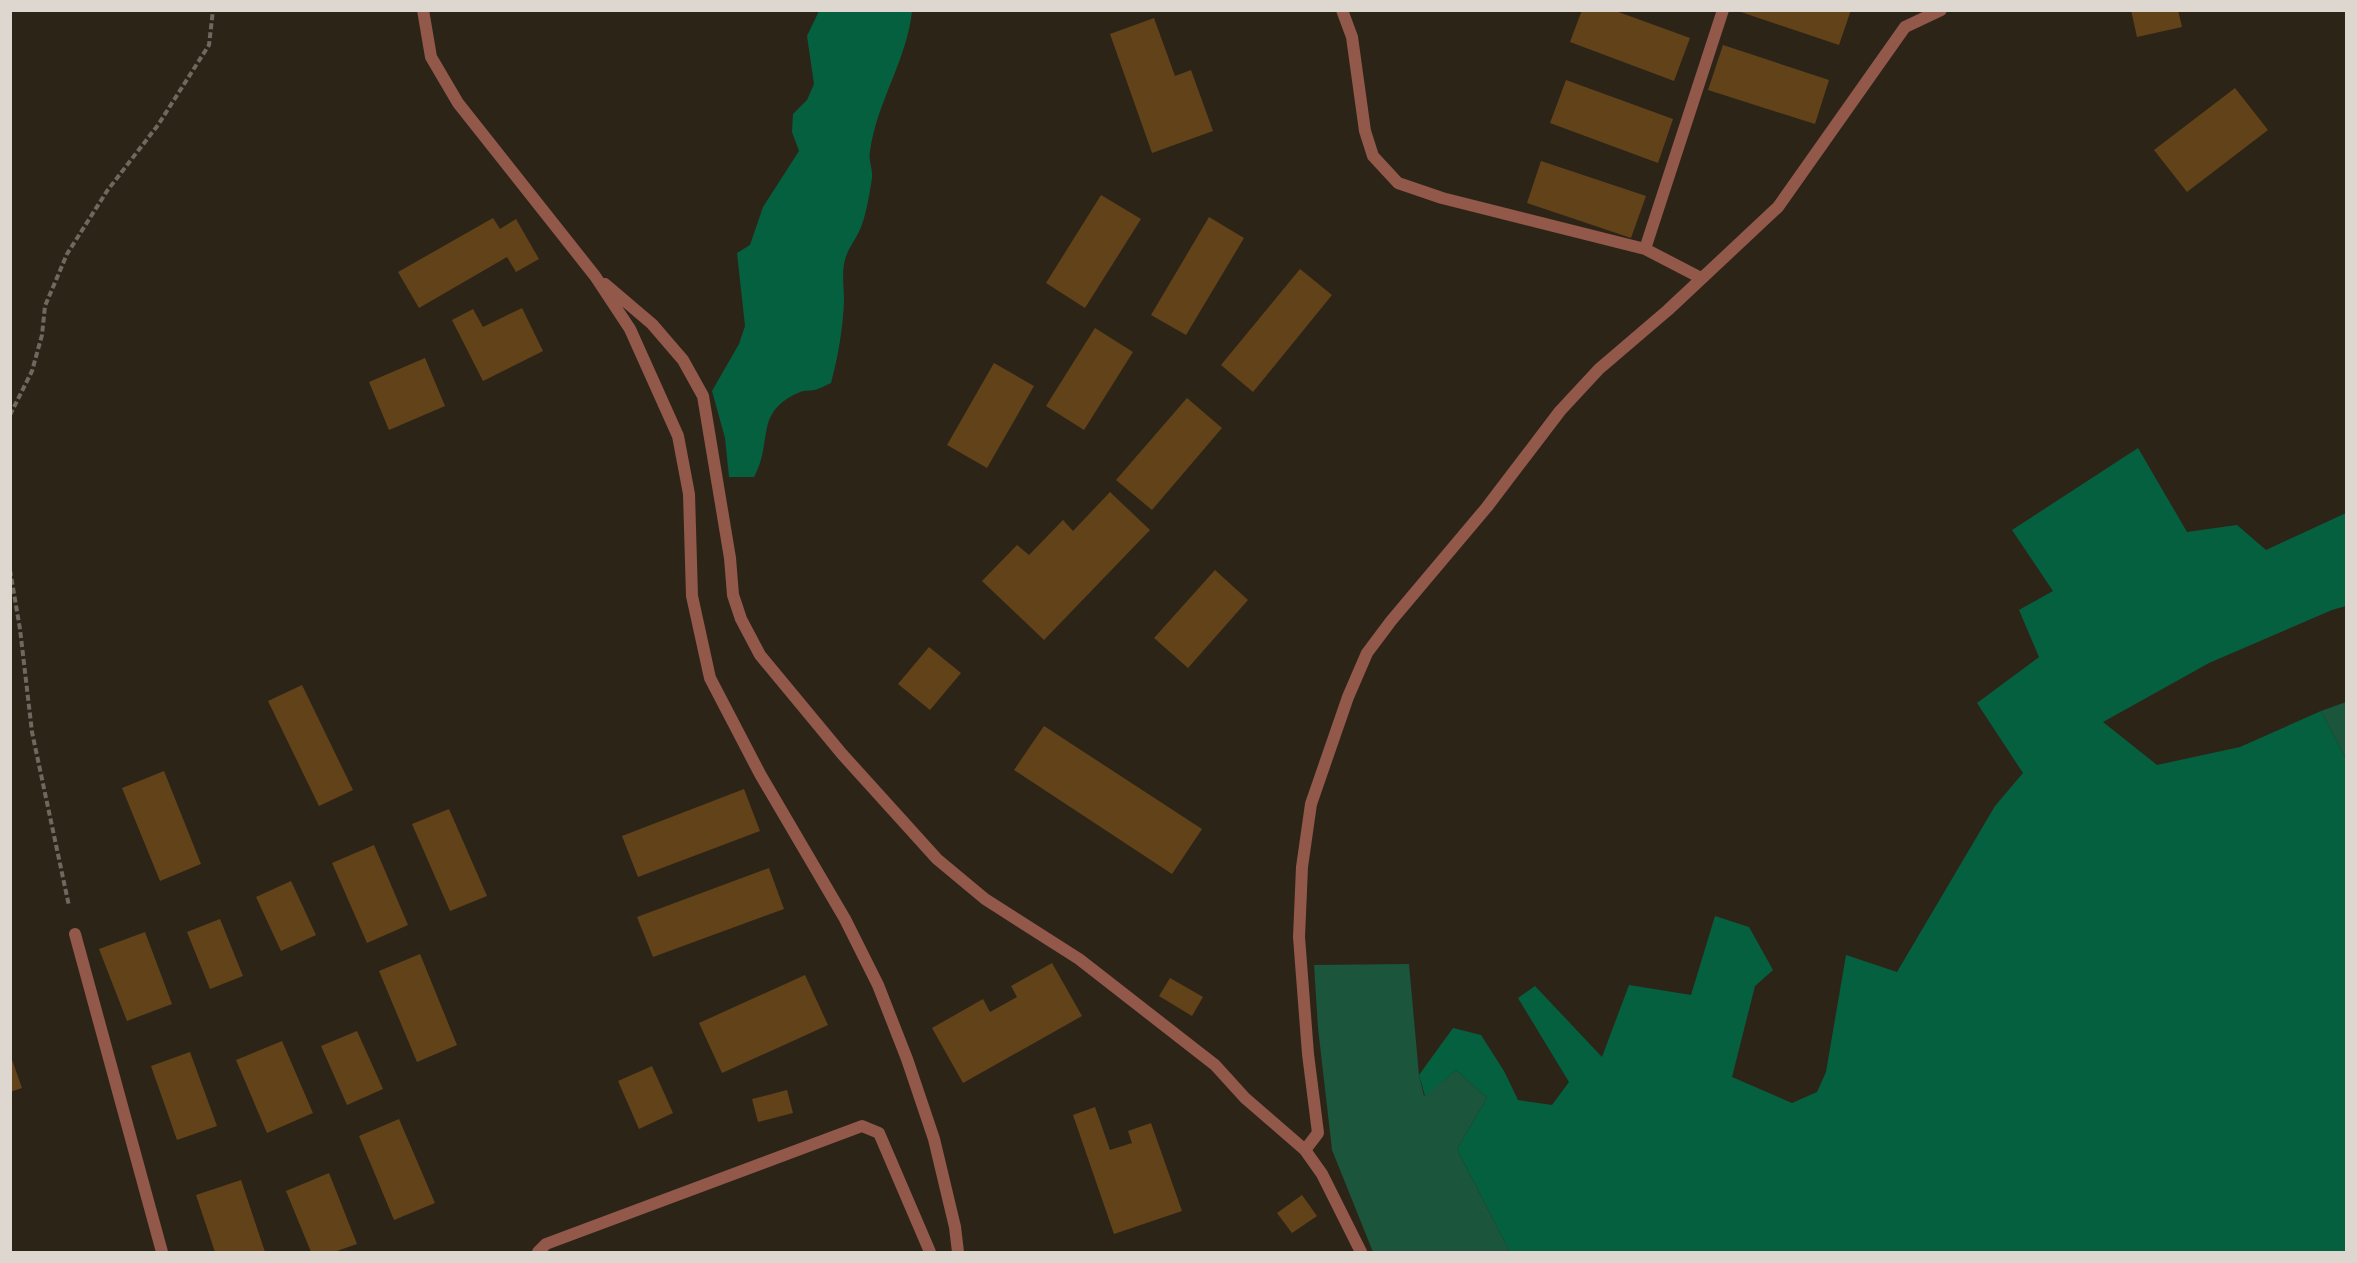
<svg xmlns="http://www.w3.org/2000/svg" width="2357" height="1263" viewBox="0 0 2357 1263" font-family="'Work Sans',sans-serif">
	<style>
		.green { fill: #1a553c }
		.forest { fill: #056040 }
		.building { fill: #614219 }
		.lines { fill: none; stroke-linecap: round; stroke-linejoin: round }
		.path { stroke: #70685e; stroke-width: 4; stroke-dasharray: 6 3; stroke-linecap: butt }
		.minor { stroke: #92584a; stroke-width: 12 }
	</style>
	<rect width="100%" height="100%" fill="#2d2418"/>
	<!-- green -->
	<path class="green" d="M2346,702v57l-25,-48z
		M1409,964l10,111 5,21 32,-26 31,28 -30,51 53,103h-137l-41,-102 -14,-122 -4,-63z"/>
	<!-- forest -->
	<path class="forest" d="M819,11h93c-5,49 -35,90 -42,140 -2,9 3,18 2,27 -2,13 -6,38 -11,49 -6,15 -14,21 -17,37 -2,12 0,25 0,37 -1,27 -6,56 -13,82 -5,2 -11,6 -17,7 -4,1 -10,0 -14,2 -47,20 -26,48 -46,85h-25l-4,-39 -13,-47 27,-47 6,-18 -8,-73 13,-8 13,-38 36,-56 -7,-19 1,-18 14,-14 7,-16 -7,-48z
		M2138,448l49,84 50,-7 29,25 80,-37v93l-14,4 -123,53 -106,59 54,43 83,-18 81,-36 25,48v493h-836l-53,-103 30,-51 -31,-28 -31,26 -6,-21 34,-47 28,7 23,36 14,29 34,5 17,-23 -51,-84 17,-12 67,71 27,-72 62,10 24,-79 34,11 24,43 -18,16 -23,91 60,26 25,-11 9,-20 20,-117 51,17 98,-166 28,-33 -46,-70 62,-46 -20,-47 34,-19 -41,-61z"/>
	<!-- building -->
	<path class="building" d="M1582,10h31l77,28 -16,43 -104,-39z
		M1735,10h116l-12,35z
		M2131,10h47l4,17 -45,10z
		M1154,18l21,58 16,-6 22,61 -61,22 -42,-119z
		M1723,45l106,35 -14,44 -107,-34z
		M1566,80l107,39 -15,44 -108,-40z
		M2235,88l33,42 -81,62 -33,-42z
		M1541,161l105,35 -15,42 -104,-35z
		M1101,195l40,24 -56,89 -39,-25z
		M1209,217l35,21 -58,97 -35,-20z
		M493,218l7,11 16,-10 23,40 -23,13 -9,-15 -88,51 -21,-36z
		M1300,269l32,26 -79,97 -32,-27z
		M522,308l21,43 -60,30 -31,-61 21,-11 10,18z
		M1095,328l38,24 -49,78 -38,-24z
		M425,358l20,48 -56,24 -20,-48z
		M994,363l40,23 -47,82 -40,-23z
		M1187,398l35,30 -70,82 -36,-30z
		M1110,492l40,38 -106,110 -62,-59 35,-36 12,10 34,-35 10,11z
		M1215,570l33,30 -60,68 -34,-30z
		M929,647l32,26 -31,37 -32,-26z
		M302,685l51,105 -34,16 -51,-105z
		M1044,726l158,103 -30,45 -158,-104z
		M164,771l37,93 -41,17 -38,-93z
		M744,789l16,42 -122,46 -16,-41z
		M449,809l38,87 -37,15 -38,-87z
		M374,845l34,80 -41,18 -35,-80z
		M769,868l15,41 -131,48 -16,-40z
		M291,881l25,54 -35,16 -25,-54z
		M220,919l23,57 -33,13 -23,-57z
		M145,932l27,72 -45,17 -28,-72z
		M420,954l37,91 -40,17 -38,-91z
		M1052,963l30,53 -119,67 -31,-55 51,-29 7,13 27,-15 -6,-11z
		M805,975l23,50 -106,48 -23,-50z
		M1170,978l33,19 -11,19 -33,-20z
		M357,1031l26,58 -36,16 -26,-59z
		M282,1041l31,72 -46,20 -31,-73z
		M190,1052l27,74 -40,14 -26,-74z
		M10,1054l12,34 -12,4z
		M652,1066l21,47 -34,16 -21,-48z
		M787,1090l6,23 -35,9 -6,-23z
		M1095,1107l15,43 22,-7 -4,-12 23,-8 31,88 -68,23 -41,-119z
		M399,1119l36,84 -41,17 -35,-84z
		M329,1173l28,71 -23,8h-23l-25,-61z
		M241,1180l24,72h-50l-19,-57z
		M1302,1195l15,21 -25,17 -15,-20z"/>
	<g class="lines">
		<!-- path -->
		<path class="path" d="M10,415l22,-44 10,-36 3,-29 22,-52 40,-63 51,-66 51,-80 4,-35
			M10,570l10,59 12,103 37,174"/>
		<!-- minor -->
		<path class="minor" d="M423,10l8,47 27,46 137,173 35,53 48,107 11,58 3,102 18,82 50,96 85,145 33,66 29,74 27,80 21,88 3,25
			M1342,10l10,27 13,94 8,25 25,27 44,15 203,51 56,29
			M1645,249l78,-239
			M605,284l47,40 31,36 20,36 27,162 3,37 8,24 19,36 82,99 95,105 48,40 94,60 136,106 30,33 60,52 17,24 39,78
			M75,934l87,318
			M1305,1150l13,-17 -10,-79 -9,-117 3,-70 9,-63 37,-107 19,-44 24,-32 96,-114 73,-96 39,-42 69,-59 110,-103 127,-180 36,-17
			M538,1252l8,-8 316,-118 17,7 51,119"/>
	</g>
	<!-- border -->
	<rect width="2357" height="1263" fill="none" stroke="#ddd7cf" stroke-width="24"/>
</svg>
